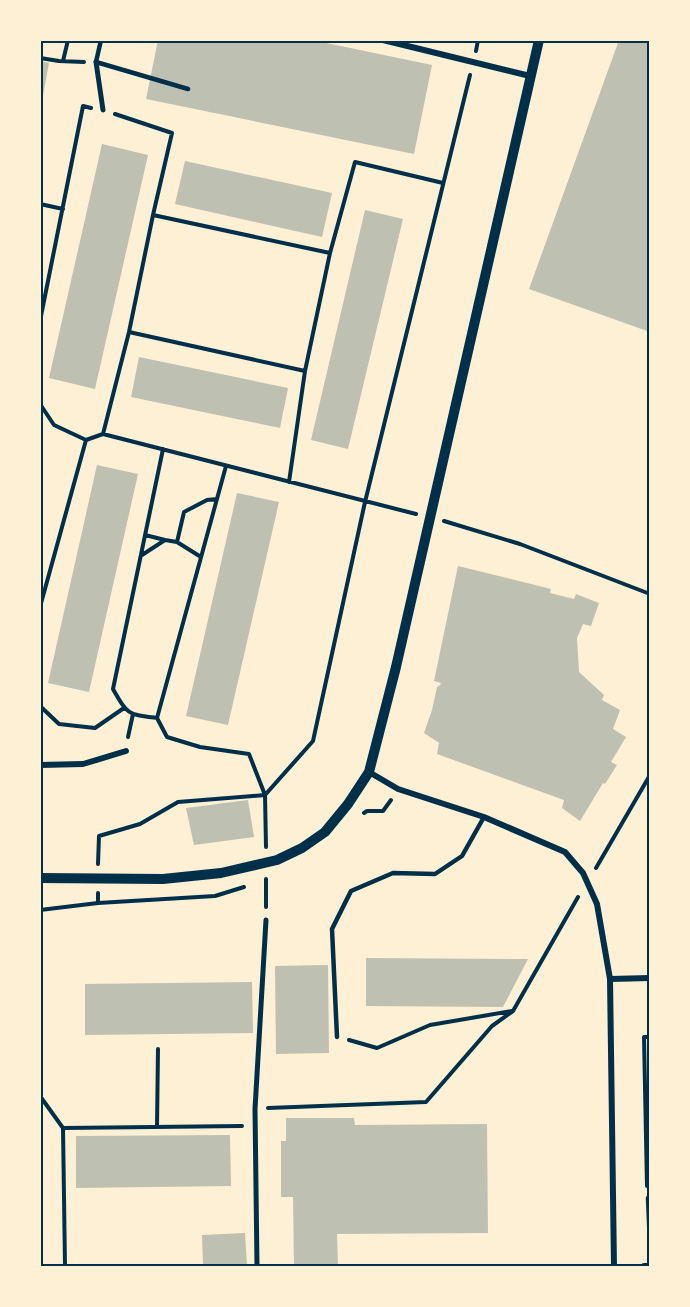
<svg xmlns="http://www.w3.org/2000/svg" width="690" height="1307" viewBox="0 0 690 1307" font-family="Bitter,serif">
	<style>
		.building { fill: #bec0b2 }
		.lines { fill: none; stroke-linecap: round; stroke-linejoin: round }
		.path { stroke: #003049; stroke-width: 4 }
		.service { stroke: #003049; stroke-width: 4.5 }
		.pedestrian { stroke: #003049; stroke-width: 5 }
		.minor { stroke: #003049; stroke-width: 6 }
		.tertiary { stroke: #003049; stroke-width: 10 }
		.neatline { fill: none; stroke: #003049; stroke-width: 2 }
	</style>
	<rect width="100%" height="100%" fill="#fdf0d5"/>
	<!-- building -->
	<path class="building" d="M158,40h154l120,25 -18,89 -268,-55z
		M619,40h31v292l-121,-43z
		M40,61l9,2 -7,38h-2z
		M102,144l46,11 -53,234 -46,-11z
		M185,161l147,32 -10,44 -147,-33z
		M365,210l38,9 -55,230 -37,-9z
		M139,357l149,31 -8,40 -149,-31z
		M97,465l41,9 -49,218 -41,-9z
		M237,493l42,9 -51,223 -42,-9z
		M458,566l93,23 -1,4 24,6 2,-5 23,9 -8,23 -8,-2 -6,14 2,34 25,23 -2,5 18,10 -7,19 13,8 -15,25 6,3 -12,19 -2,-1 -23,38 -18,-13 2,-8 -127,-46 2,-11 -15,-10 8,-23 5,-23 3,-2 1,-2 -7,-2z
		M248,800l6,37 -60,8 -8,-37z
		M366,958l162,1 -25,48 -137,-1z
		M328,965l1,88 -53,1 -1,-88z
		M252,982l1,51 -168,2v-51z
		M286,1118h68l1,7 132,-1 1,109 -151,1 1,32h-44l-1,-69h-12v-56h5z
		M230,1135l1,51 -155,2v-52z
		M245,1233l2,33h-44l-1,-31z"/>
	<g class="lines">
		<!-- path -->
		<path class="path" d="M476,51l2,-11
			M40,58l19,3 25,1
			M63,61l5,-21
			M40,204l23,5
			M153,215l177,38
			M40,321l43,-215 8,2
			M129,332l176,39
			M40,404l14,21 32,15 17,-6
			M103,434l26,-102 24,-117 19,-82 -57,-19
			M103,434l313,80
			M289,482l16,-111 25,-118 25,-91 88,21
			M444,521l76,23 130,50
			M145,535l20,5
			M177,542l7,-30 23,-12 10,-1
			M142,555l23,-15 12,2 24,15
			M40,607l46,-167
			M40,706l19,18 36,4 29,-20
			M157,718l69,-252
			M128,737l5,-23
			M364,813l3,-2h16l8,-11
			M266,847l-1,-52 48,-54 52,-239 105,-427
			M98,864l1,-28 41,-12 38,-22 87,-7 -16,-41 -49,-7 -33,-10 -10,-19c-30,-4 -29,-3 -44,-29l50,-240
			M596,868l54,-93
			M98,903v-10
			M266,907v-28
			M40,910l58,-7 117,-7 29,-9
			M349,1040l28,8 53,-23 82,-14
			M40,1096l23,32 2,138
			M268,1108l158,-6 66,-76 21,-15 65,-114
			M157,1126l1,-77
			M63,1128l179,-2
			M647,1186l-3,-149h6"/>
		<!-- service -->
		<path class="service" d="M101,40l-5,22 92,27
			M337,1037l-5,-108 19,-38 42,-18 42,1 27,-18 22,-39
			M648,1198l2,48"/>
		<!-- pedestrian -->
		<path class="pedestrian" d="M96,62l7,48
			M257,1266l-2,-157 11,-189"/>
		<!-- minor -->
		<path class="minor" d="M383,40l147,36
			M40,765l43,-1 43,-13
			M369,772l29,17 86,28 81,35 18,21 14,31 13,75 4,287
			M610,979l40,-1
			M644,1266h6"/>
		<!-- tertiary -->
		<path class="tertiary" d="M40,878l123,1 58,-6 56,-13 25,-12 23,-16 23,-28 21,-32 27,-105 143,-627"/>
	</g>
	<!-- border -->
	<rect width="690" height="1307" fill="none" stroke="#fdf0d5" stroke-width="84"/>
	<rect x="42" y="42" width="606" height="1223" class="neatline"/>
</svg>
